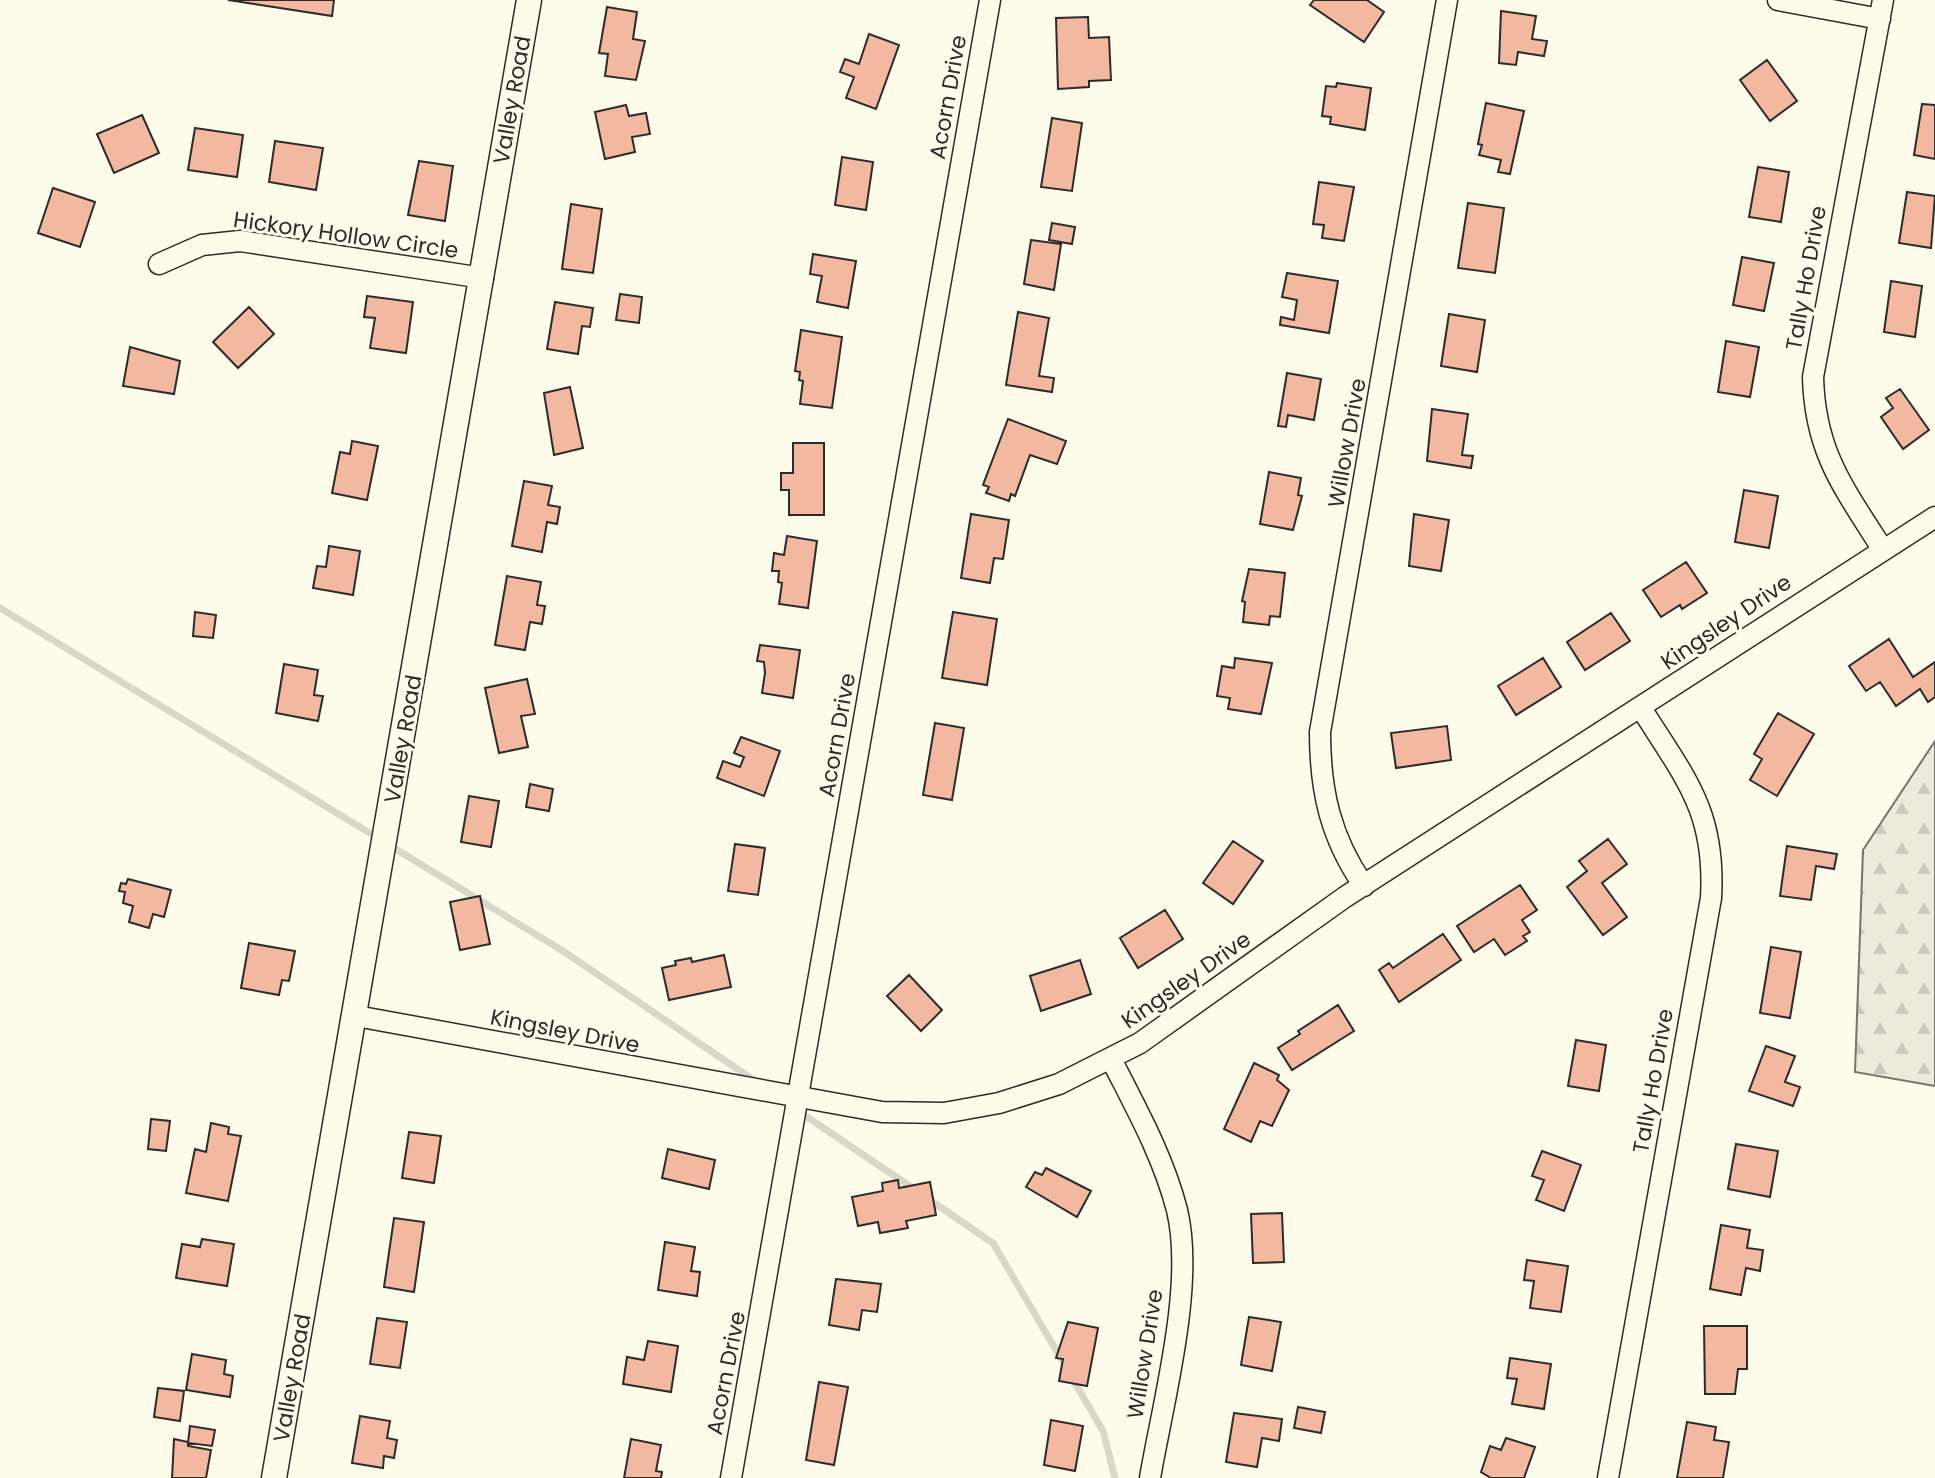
<svg xmlns="http://www.w3.org/2000/svg" width="1935" height="1478" viewBox="0 0 1935 1478" font-family="Poppins,sans-serif">
	<style>
		.forest { fill: url(#forest-firs); stroke: #74746e; stroke-width: 2 }
		.lines { fill: none; stroke-linecap: round; stroke-linejoin: round }
		.stream { stroke: #d8d7c9; stroke-width: 7 }
		.building { fill: #f2b8a0; stroke: #2b2b2b; stroke-width: 2 }
		.minor-casing { stroke: #2b2b2b; stroke-width: 23 }
		.tertiary-casing { stroke: #2b2b2b; stroke-width: 27 }
		.minor { stroke: #fdfbea; stroke-width: 20 }
		.tertiary { stroke: #fdfbea; stroke-width: 24 }
		.labels { text-anchor: middle; dominant-baseline: central; stroke-width: 6; stroke-linejoin: round; paint-order: stroke }
		.street-label { font-size: 22px; fill: #2b2b2b; stroke: #fdfbea }
	</style>
	<defs>
		<pattern id="forest-firs" width="22" height="20" patternUnits="userSpaceOnUse" patternTransform="scale(2)"><rect width="22" height="20" fill="#ecebdb"/><path d="M5 1l3.5 6h-7zM16 11l3.5 6h-7z" fill="#cbcabc"/></pattern>
	</defs>
	<rect width="100%" height="100%" fill="#fdfbea"/>
	<!-- forest -->
	<path class="forest" d="M1935,741v345l-80,-14 8,-222z"/>
	<g class="lines">
		<!-- stream -->
		<path class="stream" d="M0,608l378,230
			M389,845l174,106 192,130
			M798,1111l119,80
			M927,1198l66,45 73,124
			M1072,1378l31,53 12,47"/>
	</g>
	<!-- building -->
	<path class="building" d="M228,0h106l-2,16z
		M1314,0h53l17,12 -20,30 -54,-37z
		M607,7l30,5 -4,27 12,2 -9,39 -31,-4 3,-22 -9,-1z
		M1501,11l35,5 -4,23 15,2 -3,15 -26,-4 -2,13 -17,-2z
		M1088,17l1,21 20,-1 2,43 -22,1v6l-31,2 -2,-71z
		M869,34l30,11 -23,64 -30,-11 8,-21 -14,-5 5,-13 14,5z
		M1767,60l30,41 -27,20 -30,-41z
		M1337,83l34,5 -6,42 -35,-6 1,-7 -9,-1 4,-30 10,1z
		M1486,103l38,8 -14,63 -12,-2 3,-12 -22,-5 3,-10 -4,-1z
		M1922,104l13,1v54l-21,-4z
		M626,105l3,11 17,-3 4,21 -18,3 3,15 -30,7 -10,-47z
		M142,115l17,38 -45,20 -17,-39z
		M1052,118l30,5 -10,68 -31,-4z
		M195,128l48,7 -6,42 -49,-7z
		M275,141l48,7 -7,42 -47,-8z
		M842,157l31,5 -7,48 -31,-5z
		M419,161l34,5 -8,55 -37,-6z
		M1758,167l31,5 -8,50 -32,-5z
		M1319,182l35,5 -10,54 -22,-3 2,-13 -11,-1z
		M53,188l42,14 -15,45 -42,-14z
		M1907,192l28,4 -4,52 -32,-5z
		M1468,203l36,5 -9,65 -37,-5z
		M571,204l31,5 -9,64 -31,-4z
		M1052,223l23,4 -3,17 -23,-4z
		M1031,240l30,4 -7,46 -30,-6z
		M813,254l43,7 -8,47 -31,-6 5,-26 -12,-2z
		M1742,257l32,6 -10,48 -31,-6z
		M1287,273l51,8 -9,52 -49,-8 1,-8 13,3 3,-20 -15,-3z
		M1891,281l31,5 -7,51 -31,-5z
		M620,294l22,3 -3,26 -23,-3z
		M367,296l46,6 -7,51 -36,-5 5,-30 -11,-1z
		M555,302l38,6 -3,19 -8,-1 -4,28 -31,-5z
		M249,307l25,27 -36,34 -25,-26z
		M1018,312l31,6 -10,58 15,2 -2,14 -46,-7z
		M1449,314l36,6 -8,52 -36,-6z
		M801,330l41,7 -10,71 -32,-4 3,-23 -4,-1 1,-8 -5,-1z
		M1726,341l33,6 -9,50 -32,-5z
		M130,347l50,14 -6,33 -51,-8z
		M1287,373l34,6 -7,41 -26,-5 -2,12 -8,-1z
		M570,387l13,61 -29,7 -10,-62z
		M1900,389l29,41 -26,19 -22,-32 12,-9 -7,-10z
		M1432,409l36,5 -6,41 11,1 -2,12 -44,-7z
		M1008,419l58,22 -9,23 -27,-9 -15,41 -4,-2 -2,7 -23,-8 3,-6 -6,-2z
		M352,441l26,5 -11,54 -35,-7 8,-41 10,2z
		M793,443h31v72h-35v-25h-8v-17h12z
		M1269,472l32,6 -3,17 4,1 -9,34 -33,-6z
		M524,481l28,5 -4,19 12,2 -3,17 -10,-2 -5,30 -30,-6z
		M1744,490l34,6 -9,52 -34,-6z
		M971,514l38,6 -6,39 -9,-1 -4,25 -29,-5z
		M1414,514l35,6 -8,51 -32,-5z
		M787,536l30,5 -9,67 -29,-4 3,-21 -4,-1 1,-11h-7l2,-18 10,2z
		M329,546l31,5 -7,44 -40,-7 4,-22 9,1z
		M1686,562l21,31 -25,16 -2,-4 -19,12 -18,-27z
		M1249,569l36,4 -5,44 -10,-1 -1,9 -26,-3 2,-20 -3,-1z
		M507,576l34,6 -4,23 8,1 -3,18 -12,-2 -5,28 -30,-5z
		M195,612l21,3 -3,23 -20,-2z
		M953,612l44,7 -10,66 -45,-7z
		M1611,613l19,28 -45,29 -18,-28z
		M1889,639l24,38 22,-15v35l-7,5 -8,-13 -24,17 -16,-24 -14,9 -17,-25z
		M760,645l40,5 -7,48 -31,-5 3,-20 -1,-11 -7,-1z
		M1235,658l37,5 -11,51 -33,-5 2,-11 -13,-2 5,-30 12,2z
		M1543,658l18,29 -45,28 -18,-29z
		M284,664l34,6 -4,25 9,1 -5,25 -42,-8z
		M527,679l8,35 -14,2 7,31 -29,6 -14,-65z
		M1778,713l36,21 -37,62 -27,-16 12,-21 -8,-5z
		M935,723l29,5 -12,72 -29,-5z
		M1447,726l4,34 -55,8 -5,-35z
		M741,737l39,14 -16,45 -47,-18 6,-17 17,6 4,-10 -10,-4z
		M530,784l23,5 -4,22 -23,-4z
		M469,796l30,5 -8,46 -30,-5z
		M1608,839l19,25 -25,19 25,34 -24,18 -36,-48 20,-16 -8,-10z
		M1233,841l30,20 -30,43 -30,-21z
		M735,844l30,4 -7,47 -30,-4z
		M1787,846l50,8 -3,15 -18,-3 -5,34 -31,-4z
		M128,879l43,11 -7,27 -11,-3 -4,14 -20,-6 4,-16 -10,-3 2,-11 -6,-1 2,-8 5,1z
		M1520,885l17,25 -15,10 8,12 -7,4 4,5 -22,14 -11,-16 -20,13 -17,-26z
		M480,896l10,48 -30,6 -10,-48z
		M1165,910l18,29 -45,29 -18,-30z
		M1443,934l18,26 -62,42 -20,-32 10,-7 4,5z
		M249,943l46,8 -6,30 -7,-1 -3,15 -38,-7z
		M1771,947l30,5 -11,66 -30,-5z
		M724,955l7,32 -62,13 -7,-32 14,-3 -1,-4 16,-3 1,4z
		M1080,960l11,34 -50,17 -11,-35z
		M909,975l33,35 -21,21 -34,-35z
		M1338,1005l16,26 -62,39 -14,-22 22,-14 -2,-3z
		M1576,1040l30,5 -7,46 -31,-5z
		M1766,1046l29,10 -10,26 15,5 -7,19 -44,-15z
		M1254,1063l25,12 -2,5 12,10 -17,36 -12,-5 -9,21 -27,-13z
		M151,1119l19,2 -4,30 -18,-2z
		M211,1123l18,4 -1,7 13,2 -13,65 -42,-8 9,-44 11,3z
		M409,1132l32,4 -7,47 -32,-5z
		M1736,1144l42,7 -8,46 -42,-8z
		M668,1149l47,11 -6,29 -47,-11z
		M1542,1151l39,14 -17,46 -28,-11 8,-20 -12,-4z
		M1046,1168l45,23 -14,26 -51,-30 9,-15 7,3z
		M898,1180l1,8 31,-6 6,33 -30,6 2,7 -28,5 -2,-11 -20,4 -6,-29 31,-6 -1,-8z
		M1282,1213l2,49 -31,1 -2,-49z
		M394,1218l30,4 -10,70 -30,-5z
		M1721,1225l29,5 -3,18 16,2 -3,21 -14,-3 -5,27 -31,-6z
		M202,1239l32,5 -7,42 -51,-8 6,-34 18,3z
		M665,1242l30,5 -4,24 9,1 -3,24 -39,-6z
		M1527,1260l41,6 -7,46 -31,-4 4,-27 -10,-1z
		M836,1279l45,5 -4,28 -15,-2 -3,20 -30,-5z
		M1249,1317l32,5 -9,49 -31,-6z
		M377,1318l30,4 -7,46 -30,-4z
		M1068,1322l30,6 -11,58 -28,-5 4,-22 -7,-1z
		M1704,1326h43v43h-9l-3,25h-30z
		M648,1341l30,5 -7,46 -48,-8 4,-27 17,3z
		M192,1354l34,6 -2,14 9,2 -3,21 -44,-7z
		M1510,1358l41,6 -7,45 -32,-5 5,-25 -10,-1z
		M819,1382l29,5 -14,78 -28,-5z
		M158,1388l26,3 -4,30 -26,-4z
		M1298,1407l27,5 -4,21 -27,-5z
		M1234,1413l48,6 -3,22 -17,-3 -5,29 -31,-5z
		M360,1416l30,5 -3,17 10,2 -3,18 -10,-2 -1,12 -31,-5z
		M1051,1420l32,6 -8,45 -31,-6z
		M1687,1422l29,5 -2,13 15,2 -6,36h-46z
		M190,1426l25,4 -3,16 -24,-3z
		M1506,1438l29,9 -11,31h-33l-10,-6 9,-26 11,4z
		M174,1439l14,3v4l23,4 -5,28h-34z
		M631,1439l30,6 -5,26 6,1 -1,6h-37z"/>
	<g class="lines">
		<defs>
			<path id="minor" d="M1778,0l102,19
				M159,264l43,-19 38,-4 243,37
				M1883,550c-39,-62 -68,-97 -70,-173l70,-377
				M1364,886c-34,-49 -44,-96 -44,-154l127,-732
				M356,1016l526,96 62,1 55,-10 60,-19 81,-41 205,-146 590,-380
				M1111,1059c25,49 52,97 66,151 18,75 -14,192 -27,268
				M731,1478l259,-1478
				M1608,1478l103,-580c5,-87 -26,-120 -70,-190"/>
			<path id="tertiary" d="M274,1478l255,-1478"/>
		</defs>
		<!-- minor casing -->
		<use href="#minor" class="minor-casing"/>
		<!-- tertiary casing -->
		<use href="#tertiary" class="tertiary-casing"/>
		<!-- minor -->
		<use href="#minor" class="minor"/>
		<!-- tertiary -->
		<use href="#tertiary" class="tertiary"/>
	</g>
	<g class="labels">
		<!-- street labels -->
		<g class="street-label">
			<text transform="translate(948 97) rotate(-80)">Acorn Drive</text>
			<text transform="translate(512 100) rotate(-80)">Valley Road</text>
			<text transform="translate(346 235) rotate(8)">Hickory Hollow Circle</text>
			<text transform="translate(1806 278) rotate(-80)">Tally Ho Drive</text>
			<text transform="translate(1347 443) rotate(-80)">Willow Drive</text>
			<text transform="translate(1726 622) rotate(-34)">Kingsley Drive</text>
			<text transform="translate(837 735) rotate(-80)">Acorn Drive</text>
			<text transform="translate(403 739) rotate(-80)">Valley Road</text>
			<text transform="translate(1186 980) rotate(-35)">Kingsley Drive</text>
			<text transform="translate(565 1031) rotate(11)">Kingsley Drive</text>
			<text transform="translate(1653 1081) rotate(-80)">Tally Ho Drive</text>
			<text transform="translate(1145 1354) rotate(-81)">Willow Drive</text>
			<text transform="translate(726 1373) rotate(-79)">Acorn Drive</text>
			<text transform="translate(292 1378) rotate(-80)">Valley Road</text>
		</g>
	</g>
</svg>
